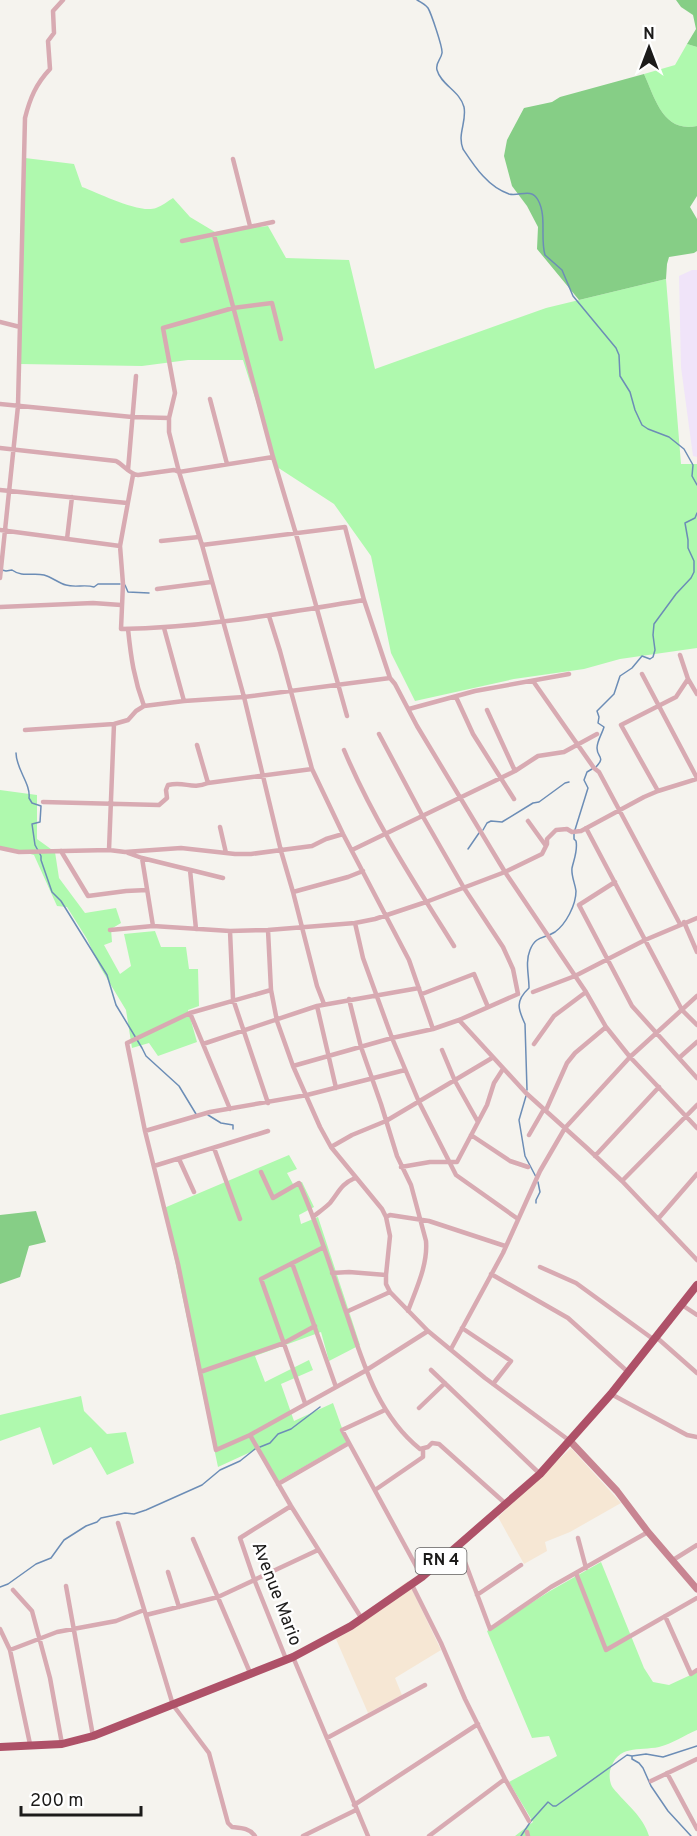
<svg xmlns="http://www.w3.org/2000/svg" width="697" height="1836" viewBox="0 0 697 1836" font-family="Overpass,sans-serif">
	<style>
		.industrial { fill: #f6e7d4 }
		.education { fill: #f0e4f9 }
		.green { fill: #aff9ae }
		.forest { fill: #86ce86 }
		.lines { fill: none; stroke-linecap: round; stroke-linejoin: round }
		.stream { stroke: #6c8db6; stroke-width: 1.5 }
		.street { stroke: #d8aab2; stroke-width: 4.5 }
		.secondary { stroke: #c88592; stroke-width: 7 }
		.highway { stroke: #ae5168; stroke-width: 8 }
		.labels { text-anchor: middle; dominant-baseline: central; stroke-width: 4.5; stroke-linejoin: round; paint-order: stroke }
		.shield { fill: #fff; stroke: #605f5f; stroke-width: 1.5 }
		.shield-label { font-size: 16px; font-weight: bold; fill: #1c1b1a }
		.street-label { font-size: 18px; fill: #1c1b1a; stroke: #fff }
	</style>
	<rect width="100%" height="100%" fill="#f5f3ee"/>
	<!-- industrial -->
	<path class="industrial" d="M571,1448l50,55 -51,29 -25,10 2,9 -23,13 -26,-47z
		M408,1581l33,69 -46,28 7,17 -34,18 -32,-74 21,-12 4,-12z"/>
	<!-- education -->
	<path class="education" d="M692,270h5v187l-4,-1 -12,-89 -2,-91z"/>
	<!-- green -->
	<path class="green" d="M687,44l10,3v79c-34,7 -42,-28 -53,-52l31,-9z
		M25,158l49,6 8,23c17,6 57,27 74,21 6,-2 12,-7 17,-10l17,19 25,15 53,-6 18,32 63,2 26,109 171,-61 120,-29 15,185h16v184l-77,11 -36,10 -70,10 -99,22 -24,-48 -20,-97 -37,-52 -57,-37 -34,-107h-55l-46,6 -122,-2z
		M0,790l37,5v44l18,13 4,26 26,35 31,-5 5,15 -10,6 1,13 -8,3 16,29 11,-8 -7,-32 31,-3 6,16h25l3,22h9l1,37 -11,4 9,32 -39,14 -9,-13 -17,5 -6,-38 -26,-43 -13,-28 -20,-32 -10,-1 -23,-51 -18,-5h-16z
		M289,1155l8,14 -10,4 6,11 9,-2 12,25 -15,8 2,9 17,-7 42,128 -31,16 -8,-29 -66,24 10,26 44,-22 4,10 -32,14 13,37 39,-18 14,39 -70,40 -20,-33 -39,18 -54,-259z
		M81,1396l3,15 23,23 19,-2 8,31 -27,12 -16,-28 -38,18 -13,-38 -40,14v-26z
		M601,1562l43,106 9,14 16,3 28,-13v58c-12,5 -25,14 -38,17 -20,4 -42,-3 -49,24 -1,6 0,13 3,17 13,16 30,28 36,48h-134l18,-14 -24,-40 48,-26 -8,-20 -17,2 -45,-107 63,-40z"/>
	<!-- forest -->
	<path class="forest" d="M676,0h21v47l-10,-3 9,-15 -3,-14 -12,-8z
		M644,74c11,24 19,59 53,52v70l-7,11 7,12v32l-3,2 -25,4 -2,7 -1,15 -87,21 -42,-51 1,-22 -11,-21 -15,-20 -8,-30 3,-16 17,-32 28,-6 8,-5z
		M36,1211l10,31 -17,4 -9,31 -20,7v-69z"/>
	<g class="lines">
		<!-- stream -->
		<path class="stream" d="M417,0c4,2 8,4 11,8 3,5 15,40 14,45 -1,7 -7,10 -5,17 4,15 23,21 27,37 3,15 -7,27 -1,42 12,18 25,38 46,45 10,3 22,-7 29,6 9,16 2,38 7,55l17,15 11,26 43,52 3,7 1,21 10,16 5,18 7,15 6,4 21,8 15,12 9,16 -1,11 5,9
			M2,570l4,1 6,-1c11,8 20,2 32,5 8,2 14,8 22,10 9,3 19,-1 28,2l4,-3h22
			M125,585l3,7 21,1
			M16,753c0,16 15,31 13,45l3,5 9,3 -1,16 -8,2 3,21 6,11v4l11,32 9,9 46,74 9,30 26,43 4,8 33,30 17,28
			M596,767c10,-11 1,-9 1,-19 0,-7 5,-14 7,-21l-6,-4 1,-6 -2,-6 17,-17 6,-18 12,-8 10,-12 8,3 3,-2 2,-7 -2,-15 1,-11 22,-30 15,-16 3,-6v-11l-6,-13v-8l-3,-17 10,-5 2,-5
			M483,830l4,-7 4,-2 11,1 31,-19 6,-1 26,-19 4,-1
			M468,849l11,-16
			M527,1090l-2,-66c-7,-15 -10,-23 4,-36 0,-13 -4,-26 1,-38 6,-15 14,-11 25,-18 11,-8 21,-27 21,-41 -1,-8 -5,-15 -4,-23 2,-9 6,-18 4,-27l-2,-2v-6l14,-45 -4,-8 3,-8 5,-3
			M526,1096l-7,24 6,36 11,21
			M208,1115l13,8 12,2v4
			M536,1203v-3l4,-8 -2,-10
			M260,1447l10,-4 8,-9 13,-5 29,-22
			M0,1587l8,-3 28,-20 15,-6 13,-18 22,-14 11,-4 4,-4 24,-5 9,1 12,-4 56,-25 18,-15 20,-9 15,-12
			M632,1756l14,-2 17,3 34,-11
			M521,1836l10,-15 17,-19 5,4h3l71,-51 5,1v3l7,4 4,5 8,18 17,25 23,25"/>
		<!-- street -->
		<path class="street" d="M233,159l17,67
			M214,235l59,222 23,77 51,182
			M182,241l91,-19
			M0,322l20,5
			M210,399l17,65
			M0,404l132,13 37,1
			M0,448l116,13c8,4 13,13 22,14l36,-5 5,2 23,73 42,152 37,154 12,41 24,94 7,18
			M273,457l-94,15 -10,-40v-14l6,-25 -12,-65 70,-20 39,-5 9,36
			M128,470l8,-94
			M133,475l-13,71 3,38 -2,45c82,-1 162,-16 243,-29
			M0,490l127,13
			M0,530l120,16
			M67,539l5,-42
			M161,541l38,-4
			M202,545l143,-18 19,73 26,78 5,6 22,42 88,146 81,120 20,35 24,30 67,71
			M0,578l18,-172 7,-288c5,-20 11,-34 25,-49l-2,-28 6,-8 -1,-22 10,-11
			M157,589l54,-7
			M0,607l93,-4 28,2
			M269,616l11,35 32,118 31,65 66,126 24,69
			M164,628l20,73
			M128,629c3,29 6,50 16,77
			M680,655l8,24 9,15
			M642,674l55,104
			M533,681l61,87 5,4 81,152
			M456,697l17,37 41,65
			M409,709l66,-18 94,-17
			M487,710l28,61
			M25,730l89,-6 14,-4 8,-9 8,-5 40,-5 60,-4 146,-19
			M197,745l11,38
			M344,750c29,69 70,132 110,196
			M658,791l-37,-66 55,-28 12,-18
			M43,802l116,3 8,-7 -1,-8 2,-5c18,-4 23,5 40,-2l104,-14
			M528,821l18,25
			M220,827l6,26
			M586,828l96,182 15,15
			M0,848l19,4 90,-2 16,2 56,-4 54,6h16l61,-8 14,-7 17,-5
			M109,850l5,-126
			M352,850l163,-79 23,-15 26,-4 33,-18
			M61,851l27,45 38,-5 21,-1
			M128,853l14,5 81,20
			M142,858l11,68
			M190,870l6,59
			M615,882l-36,23 53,101 65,72
			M293,892l55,-15 15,-6
			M684,922l13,30
			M355,923l8,35 29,80 27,64 37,73 62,44
			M110,930l43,-4 77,5 38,-1 87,-7 20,-4 51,-17 79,-30 37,-18 5,-10v-5l9,-9 11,-1 5,3 9,-1 63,-34 14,-6 39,-12
			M268,930l3,60 6,31 16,45 27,61 11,20 51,62 4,8 4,19 -4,39v9l4,8 38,39 57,47 85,63
			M230,931l3,68 35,104
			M271,990l-81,23 -63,30 18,88 33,133 38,186 34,-15 115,-64 63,-40
			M533,992l42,-16 70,-36 52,-22
			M422,994l52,-20 14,33
			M349,999l12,48 20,57 16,52 14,29 15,56c2,24 -10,48 -18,70
			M317,1006l19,82
			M190,1013l40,96
			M459,1020l67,73 61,55 35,33 75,79
			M203,1044l114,-38 102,-18
			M534,1044l20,-28 32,-24
			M442,1050l13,31 23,41
			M679,1058l18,-16
			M293,1066l99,-28 41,-9 26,-9 59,-26 -5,-25 -10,-22 -39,-59 -42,-73 -43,-81
			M546,1110l21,-47 8,-10 31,-26
			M145,1131l65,-19 97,-17 98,-25
			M471,1135l39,26 18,6
			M529,1135l15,-26
			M331,1147l21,-12 34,-14 106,-63
			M214,1148l26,71
			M595,1156l64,-69
			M179,1159l15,33
			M154,1166l114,-35
			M401,1167l29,-5h27l30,-57 7,-22 9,-14
			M261,1172l12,26 26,-15c20,44 33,90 49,135 16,48 31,98 72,131l8,-2 4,-4 7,1 67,60
			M622,1181l75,-76
			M314,1216c5,-4 11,-8 16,-13 9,-11 11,-19 25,-25
			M386,1217l4,-2 39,6 76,25
			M658,1219l39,-45
			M292,1263l44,124
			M540,1267l36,16 77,56
			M332,1273l17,-1 37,3
			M491,1274l77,44 60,54
			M682,1305l15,10
			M346,1312l44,-20
			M462,1328l49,33 -18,23
			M655,1336l42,37
			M451,1349l52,-96 37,-82 25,-43 65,-71 67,-61
			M431,1370l109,104
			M200,1372l84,-29 31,-17
			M611,1394l76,41 10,2
			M305,1403l-44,-124 63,-32
			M419,1408l26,-25
			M385,1410l-43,20 80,147
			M250,1435l41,71 71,113
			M278,1484l71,-41
			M375,1490l48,-33v-8
			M118,1523l55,182 36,48 19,70 4,4c9,1 17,1 23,9
			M578,1538l8,30
			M193,1539l58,136
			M459,1546l31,83 61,-42 97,-55
			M673,1560l24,-15
			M168,1572l11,35
			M576,1573l30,77 91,-52
			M412,1585l29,58 24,56 40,80 24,42
			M66,1586l27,150
			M13,1590l19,21 18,67 12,66
			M477,1595l44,-30
			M146,1615l72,-18 100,-47
			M665,1616l26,58 6,-4
			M0,1629l10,21 20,94
			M10,1650l47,-18 59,-11 28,-11
			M293,1657l75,179
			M286,1659l-32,-80 -14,-41 51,-32
			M327,1738l98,-53
			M667,1773l30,56
			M651,1781l46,-22
			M354,1805l124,-81
			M527,1832l1,4
			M303,1836l53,-26
			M429,1836l76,-57"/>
		<!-- secondary -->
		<path class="secondary" d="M570,1441l47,50 31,41 49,57"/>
		<!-- highway -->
		<path class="highway" d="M0,1747l62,-3 31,-8 200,-79 58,-31 71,-49 118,-103 71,-80 86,-109"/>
	</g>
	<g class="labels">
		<!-- shield labels -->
		<rect class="shield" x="415.5" y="1548" width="51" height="26" rx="4.5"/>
		<g class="shield-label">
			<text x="441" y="1561">RN 4</text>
		</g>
		<!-- street labels -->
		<g class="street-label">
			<text transform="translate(276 1594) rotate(69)">Avenue Mario</text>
		</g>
	</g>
	<!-- north arrow -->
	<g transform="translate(649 48)" stroke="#ffffff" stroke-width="4.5" paint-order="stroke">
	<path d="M0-4.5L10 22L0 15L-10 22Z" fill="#1c1b1a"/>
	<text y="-9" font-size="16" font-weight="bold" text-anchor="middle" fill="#1c1b1a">N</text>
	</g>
	<!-- scale -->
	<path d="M21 1806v9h120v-9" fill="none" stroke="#1c1b1a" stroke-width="3"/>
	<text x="30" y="1806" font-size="18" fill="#1c1b1a" stroke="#ffffff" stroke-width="4.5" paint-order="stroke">200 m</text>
</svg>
